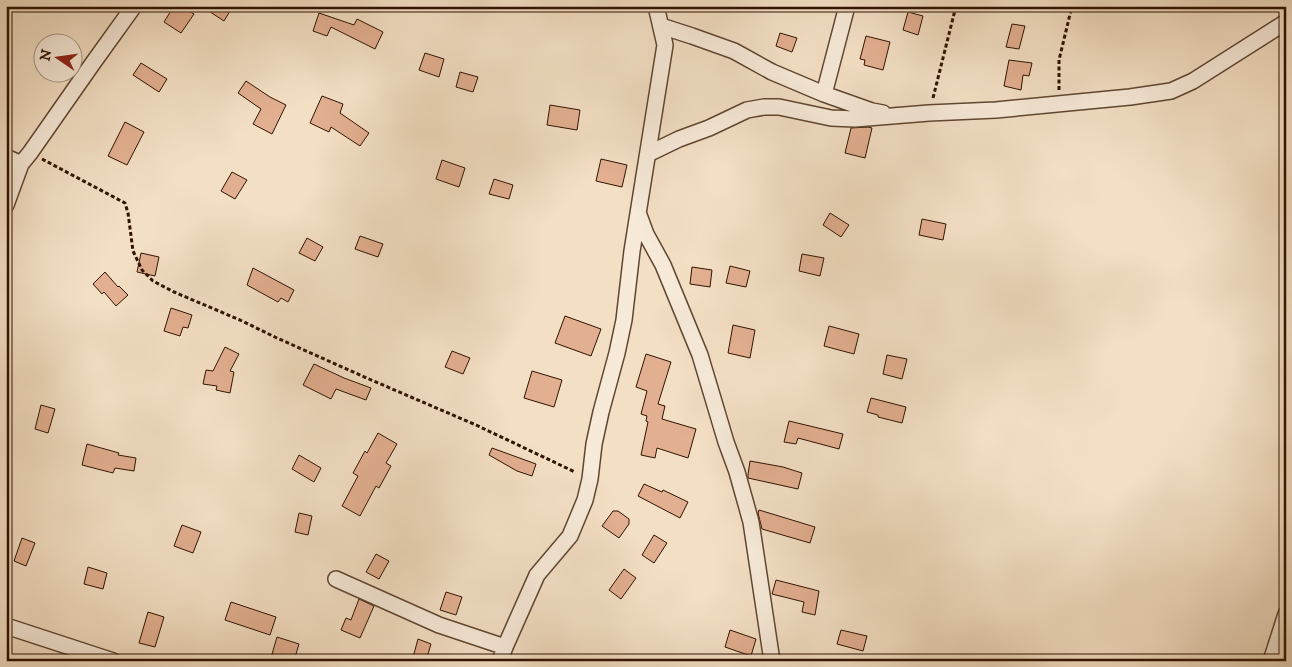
<svg xmlns="http://www.w3.org/2000/svg" width="1292" height="667" viewBox="0 0 1292 667" font-family="'IM FELL DW Pica',serif">
	<style>
		.building { fill: #e2af90; stroke: #2f1300 }
		.lines { fill: none; stroke-linecap: round; stroke-linejoin: round }
		.minor-casing { stroke: #604631; stroke-width: 18 }
		.path { stroke: #2f1300; stroke-width: 3; stroke-dasharray: 4 2.5; stroke-linecap: butt }
		.minor { stroke: #f7ead9; stroke-width: 15 }
	</style>
	<rect width="100%" height="100%" fill="#f3dfc4"/>
	<filter id="stains"><feTurbulence type="fractalNoise" baseFrequency=".004" numOctaves="4"/><feColorMatrix values="0 0 0 0 .2 0 0 0 0 .09 0 0 0 0 .02 0 0 0 .5 -.17"/></filter>
	<radialGradient id="worn" r=".72"><stop offset=".6" stop-color="#630" stop-opacity="0"/><stop offset="1" stop-color="#630" stop-opacity=".3"/></radialGradient>
	<!-- building -->
	<path class="building" d="M174,6h7l13,8 -13,19 -17,-11z
		M201,6h32l-9,15z
		M908,12l15,4 -5,19 -15,-5z
		M319,13l35,12 3,-6 26,13 -8,17 -44,-22 -4,9 -14,-5z
		M1012,24l13,2 -6,23 -13,-2z
		M780,33l17,5 -5,14 -16,-6z
		M866,36l24,6 -7,28 -19,-5 1,-5 -5,-1z
		M425,53l19,6 -5,18 -20,-7z
		M1009,60l23,3 -3,13 -6,-1 -2,15 -17,-4z
		M141,63l26,16 -8,13 -26,-17z
		M460,72l18,5 -5,15 -17,-5z
		M246,81l24,16 16,8 -14,29 -19,-10 8,-15 -23,-16z
		M322,96l21,8 -3,9 29,20 -9,13 -29,-19 -2,5 -19,-9z
		M550,105l30,5 -3,20 -30,-5z
		M125,122l19,10 -17,33 -19,-9z
		M868,127l4,1 -7,30 -20,-5 6,-25z
		M601,159l26,6 -5,22 -26,-6z
		M442,160l23,8 -6,19 -23,-8z
		M232,172l15,8 -12,19 -14,-8z
		M494,179l19,6 -4,14 -20,-5z
		M830,213l19,12 -8,12 -18,-12z
		M922,219l24,5 -3,16 -24,-5z
		M360,236l23,8 -5,13 -23,-8z
		M307,238l16,9 -8,14 -16,-8z
		M141,253l18,4 -4,19 -18,-4z
		M802,254l22,4 -4,18 -21,-5z
		M730,266l20,5 -4,16 -20,-4z
		M692,267l20,3 -2,17 -20,-3z
		M253,268l41,22 -6,12 -7,-4 -3,4 -31,-17z
		M105,272l13,15 1,-1 9,9 -12,11 -12,-14 -2,2 -9,-10z
		M171,308l21,7 -4,13 -5,-1 -3,9 -16,-5z
		M565,316l36,13 -10,27 -36,-13z
		M733,325l22,5 -5,28 -22,-5z
		M829,326l30,8 -5,20 -30,-8z
		M225,347l14,7 -9,17 4,1 -4,21 -14,-3 1,-4 -14,-2 3,-14 7,1z
		M452,351l18,7 -7,16 -18,-7z
		M646,354l25,8 -13,42 7,2 -3,13 34,10 -8,29 -31,-10 -2,10 -14,-3 7,-33 -2,-1 1,-5 -6,-2 6,-23 -11,-4z
		M887,355l20,4 -5,20 -19,-5z
		M314,364l30,14 27,10 -5,12 -30,-11 -5,10 -28,-14z
		M532,371l30,9 -8,27 -30,-9z
		M871,398l35,9 -4,16 -24,-6v-2l-11,-3z
		M41,405l14,4 -7,24 -13,-4z
		M789,421l54,13 -4,15 -41,-11 -2,6 -12,-2z
		M378,433l19,11 -11,19 5,3 -12,22 -3,-2 -16,30 -18,-10 16,-30 -5,-3 12,-22 2,2z
		M87,444l32,9 -1,2 18,3 -2,13 -19,-3 -2,5 -31,-8z
		M492,448l44,16 -4,12 -15,-5 -28,-16z
		M299,455l22,13 -7,14 -22,-13z
		M750,461l33,6 19,6 -4,16 -50,-11v-3z
		M644,484l18,8 1,-2 25,12 -8,16 -42,-22z
		M759,510l56,17 -5,16 -48,-14 -4,-16z
		M613,511h5l11,8v5l-10,14 -17,-12z
		M299,513l13,3 -4,19 -13,-3z
		M182,525l19,7 -8,21 -19,-7z
		M654,535l13,8 -13,20 -12,-8z
		M22,538l13,5 -9,23 -12,-5z
		M376,554l13,7 -10,18 -13,-7z
		M88,567l19,6 -4,16 -19,-5z
		M624,569l12,9 -15,21 -12,-9z
		M776,580l43,11 -4,24 -13,-3 2,-10 -32,-8z
		M446,592l16,5 -6,18 -16,-5z
		M359,599l15,7 -14,32 -19,-8 5,-12 5,2z
		M231,602l45,15 -6,18 -45,-15z
		M148,612l16,5 -9,30 -16,-4z
		M730,630l26,9 -5,17 -26,-9z
		M841,630l26,6 -4,15 -26,-7z
		M277,637l22,7 -5,17h-24z
		M418,639l13,5 -5,17h-14z"/>
	<g class="lines">
		<defs>
			<path id="minor" d="M661,26l31,10 42,15 38,21 52,22 48,17 11,2
				M824,94l23,-88
				M648,154l31,-15 30,-11 38,-18 17,-3h15l52,11 24,1 74,-6 67,-3 134,-13 41,-6 22,-10 93,-59
				M6,157l15,7
				M6,205l15,-41 9,-11 63,-90 41,-57
				M639,215l7,19 17,31 37,90 26,87 11,30 14,50 21,139
				M336,579l103,46 66,22
				M6,626l107,35
				M500,661l5,-14 32,-72 33,-39 15,-36 5,-21 4,-35 7,-32 16,-59 7,-33 8,-69 33,-206 -9,-39
				M1271,661l15,-47"/>
		</defs>
		<!-- minor casing -->
		<use href="#minor" class="minor-casing"/>
		<!-- path -->
		<path class="path" d="M1059,90v-30l13,-54
			M933,98l23,-92
			M42,159l83,44 3,10 5,38 9,19 11,11 21,11 66,28 37,18 92,41 107,46 99,47"/>
		<!-- minor -->
		<use href="#minor" class="minor"/>
	</g>
	<!-- margin -->
	<rect width="1292" height="667" fill="none" stroke="#f3dfc4" stroke-width="25"/>
	<rect x="8" y="8" width="1277" height="652" fill="none" stroke="#2f1300" stroke-width="2.5"/>
	<rect x="12" y="12" width="1267" height="642" fill="none" stroke="#2f1300"/>
	<!-- north arrow -->
	<g transform="translate(58 58) rotate(283)"><circle r="24" fill="#f7ead9" stroke="#a79482"/>
	<path d="M0-4L9 19L0 12L-9 19Z" fill="#8f2418"/>
	<text y="-8" font-size="14" font-weight="bold" text-anchor="middle" fill="#2f1300">N</text>
	</g>
	<rect width="100%" height="100%" filter="url(#stains)"/>
	<rect width="100%" height="100%" fill="url(#worn)"/>
</svg>
